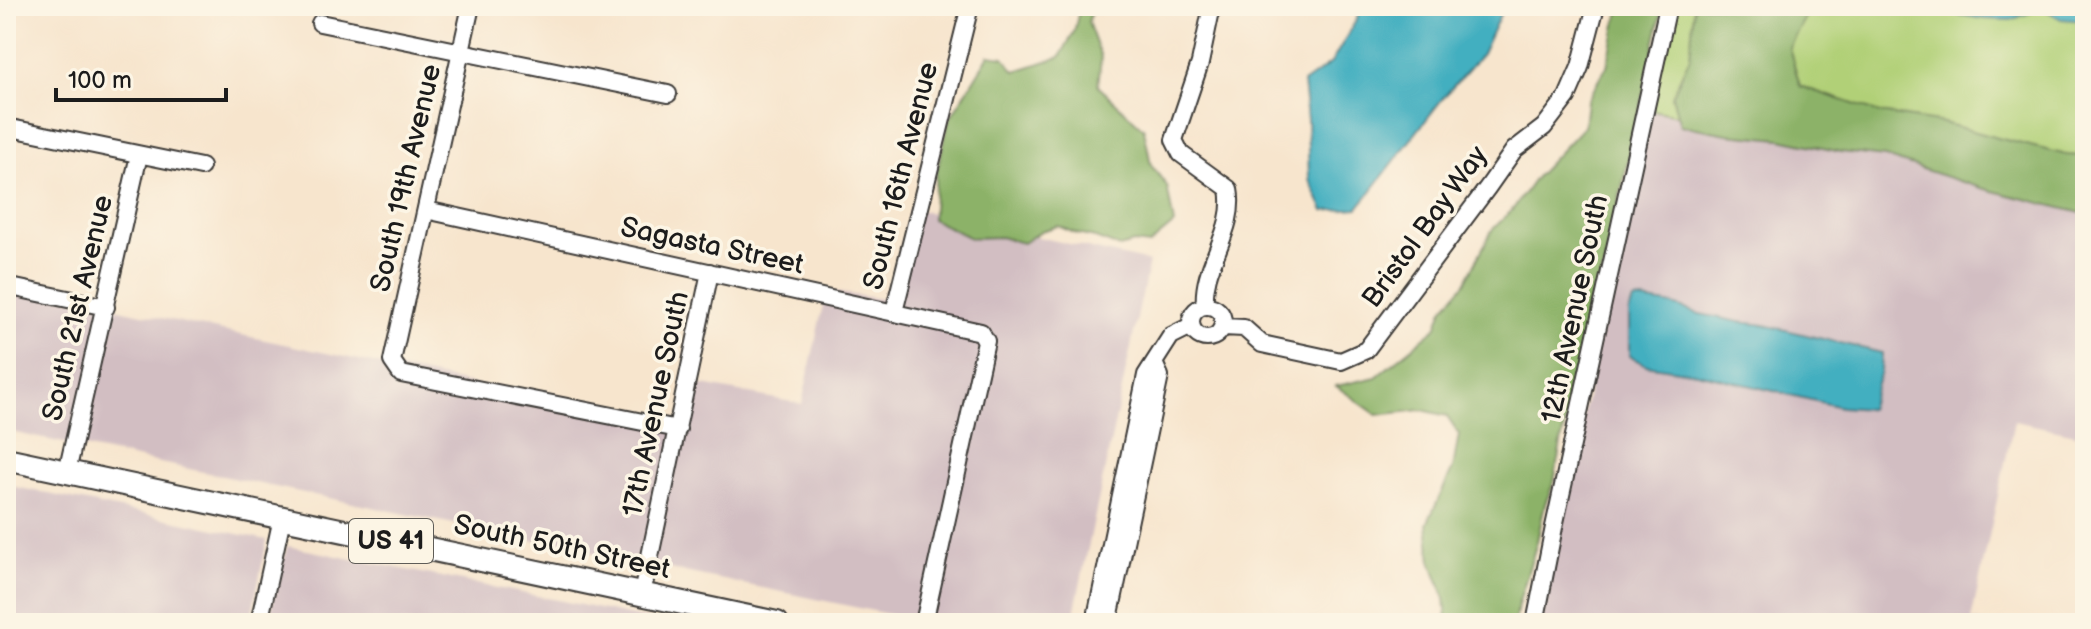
<svg xmlns="http://www.w3.org/2000/svg" width="2091" height="629" viewBox="0 0 2091 629" font-family="'Balsamiq Sans',sans-serif">
	<style>
		.industrial { fill: #d2bec2 }
		.green { fill: #b1d077; stroke: #66764a; stroke-width: 2 }
		.forest { fill: #8cb268; stroke: #546742; stroke-width: 2 }
		.water { fill: #42afc0; stroke: #2f666e; stroke-width: 2 }
		.lines { fill: none; stroke-linecap: round; stroke-linejoin: round }
		.minor-casing { stroke: #3d3a37; stroke-width: 20 }
		.major-casing { stroke: #3d3a37; stroke-width: 26 }
		.minor { stroke: #fff; stroke-width: 16 }
		.major { stroke: #fff; stroke-width: 22 }
		.labels { text-anchor: middle; dominant-baseline: central; stroke-width: 7; stroke-linejoin: round; paint-order: stroke }
		.shield { fill: #fcf5e5; stroke: #5f5d58; stroke-width: 2 }
		.shield-label { font-size: 26px; font-weight: bold; fill: #1c1c1c }
		.street-label { font-size: 28px; fill: #1c1c1c; stroke: #fcf5e5 }
	</style>
	<rect width="100%" height="100%" fill="#fcf5e5"/>
	<filter id="ink" filterUnits="userSpaceOnUse"><feTurbulence type="fractalNoise" baseFrequency=".0125" numOctaves="2"/><feDisplacementMap in="SourceGraphic" scale="16" xChannelSelector="R" yChannelSelector="G"/><feConvolveMatrix kernelMatrix="1 2 1 2 8 2 1 2 1" color-interpolation-filters="sRGB"/></filter>
	<filter id="wash" filterUnits="userSpaceOnUse"><feTurbulence type="fractalNoise" baseFrequency=".006" numOctaves="4" result="noise"/><feDisplacementMap in="SourceGraphic" scale="32" xChannelSelector="R" yChannelSelector="G"/><feGaussianBlur stdDeviation="1.8" result="paint"/><feColorMatrix in="noise" values="0 0 0 0 0 0 0 0 0 0 0 0 0 0 0 0 0 1.4 0 .05"/><feComposite in="paint" operator="in"/></filter>
	<g filter="url(#wash)">
		<rect width="100%" height="100%" fill="#f7e5cd"/>
		<!-- industrial -->
		<path class="industrial" d="M1646,109l263,51 176,38v238l-71,-15 -43,199 13,3h-443z
			M910,208l239,54 -77,361h-141l-925,-192v-146l683,145 9,-46 104,20 24,-113 56,8 9,-6z
			M6,485l261,55 -17,83h-244z
			M287,546l275,55 104,22h-398z"/>
		<!-- green -->
		<path class="green" d="M1667,6h418v192l-176,-38 -263,-51z"/>
		<!-- forest -->
		<path class="forest" d="M1080,6h14l-6,16 13,35 -3,29 46,43 7,36 16,21 7,38 -25,21 -15,-2 -15,4 -24,-9 -18,-4 -19,-8 -17,5 -18,12 -23,-6 -30,1 -38,-19 4,-44 13,-55 40,-65 15,2 11,14 45,-14 14,-25z
			M1620,6h43l-73,322 -10,25 -8,52 -8,22 -10,55 -9,22 -8,38 -19,63 -3,18h-66l-2,-2 -2,-22 -14,-38 -4,-37 26,-56 6,-34 -12,-18 -25,-6 -45,5 -41,-29 40,-9 60,-49 7,-19 22,-26 27,-53 21,-21 23,-32 48,-51 3,-25 20,-35z
			M1694,6h117l-22,41 11,39 80,27 64,10 54,15 69,17 18,1v58l-104,-26 -96,-31 -44,-5 -60,-13 -54,-5 -47,-9 -8,-29 18,-39z"/>
		<!-- water -->
		<path class="water" d="M1356,6h144l3,2 -21,46 -39,44 -85,110 -34,3 -15,-32 -2,-59 -4,-37 28,-20 27,-46z
			M1943,6h142v15l-24,-2 -19,-11 -31,12 -26,-1 -32,-5z
			M1643,300l30,5 27,9 40,8 25,3 117,28 -1,18 -12,38 -28,-2 -144,-34 -51,-8 -17,-9v-44l4,-11z"/>
	</g>
	<g filter="url(#ink)">
		<g class="lines">
			<defs>
				<path id="minor" d="M471,6l-79,355 9,13 277,55
					M320,23l348,71
					M6,127l195,40
					M426,210l555,122 5,9 -62,282
					M6,286l100,21
					M1191 322a16 16 0 1 1 32 0a16 16 0 1 1-32 0Z
					M1205,306c-4,-42 32,-74 24,-117l-48,-35 -7,-14 26,-77 12,-57
					M894,312l76,-306
					M1223,327l21,1 18,16 79,17 25,-11 122,-163 26,-37 30,-23 23,-30 13,-30 16,-61
					M67,472l72,-317
					M642,594l68,-322
					M1102,620l-5,-8 49,-237 25,-39 20,-10
					M259,623l23,-105
					M1101,623l1,-3 8,-6 50,-238 -5,-11
					M1535,623l19,-96 114,-521"/>
				<path id="major" d="M6,459l771,164"/>
			</defs>
			<!-- minor casing -->
			<use href="#minor" class="minor-casing"/>
			<!-- major casing -->
			<use href="#major" class="major-casing"/>
			<!-- minor -->
			<use href="#minor" class="minor"/>
			<!-- major -->
			<use href="#major" class="major"/>
		</g>
	</g>
	<g class="labels">
		<!-- shield labels -->
		<rect class="shield" x="349" y="519" width="84" height="44" rx="6"/>
		<g class="shield-label">
			<text x="391" y="541">US 41</text>
		</g>
		<!-- street labels -->
		<g class="street-label">
			<text transform="translate(901 176) rotate(-76)">South 16th Avenue</text>
			<text transform="translate(406 178) rotate(-77)">South 19th Avenue</text>
			<text transform="translate(1425 227) rotate(-54)">Bristol Bay Way</text>
			<text transform="translate(712 246) rotate(12)">Sagasta Street</text>
			<text transform="translate(78 308) rotate(-77)">South 21st Avenue</text>
			<text transform="translate(1575 309) rotate(-78)">12th Avenue South</text>
			<text transform="translate(656 404) rotate(-78)">17th Avenue South</text>
			<text transform="translate(562 547) rotate(12)">South 50th Street</text>
		</g>
	</g>
	<!-- margin -->
	<rect width="2091" height="629" fill="none" stroke="#fcf5e5" stroke-width="32"/>
	<!-- scale -->
	<path d="M56 88v12h170v-12" fill="none" stroke="#1c1c1c" stroke-width="4"/>
	<text x="68" y="88" font-size="24" fill="#1c1c1c" stroke="#fcf5e5" stroke-width="6" paint-order="stroke">100 m</text>
</svg>
